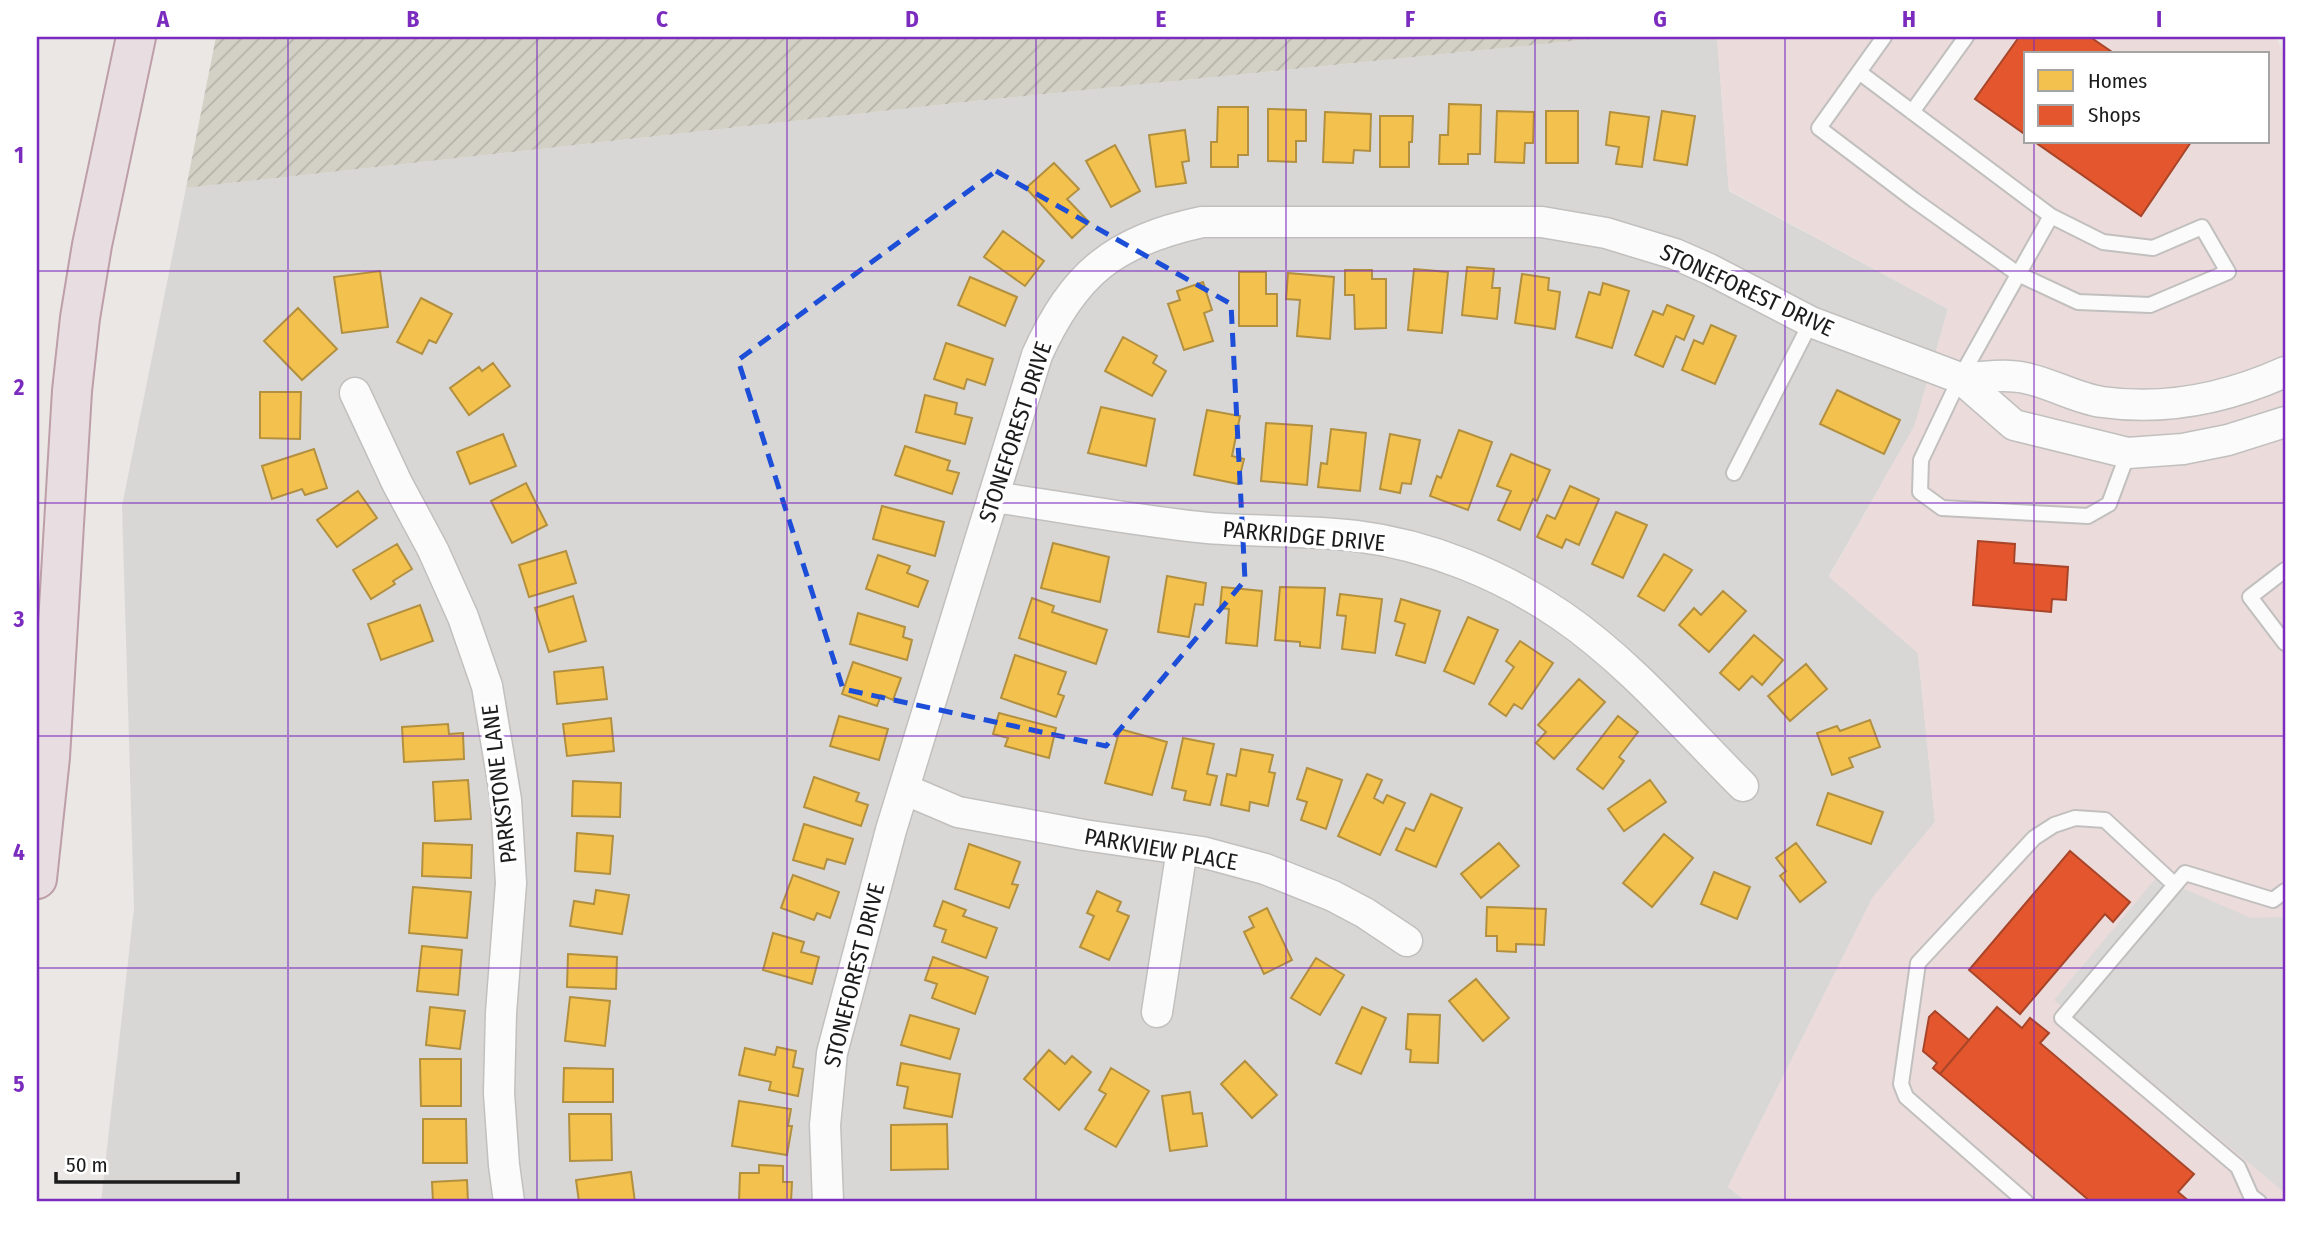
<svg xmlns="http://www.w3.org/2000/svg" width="2322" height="1239" viewBox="0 0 2322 1239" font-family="'Fira Sans Condensed',sans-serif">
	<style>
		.residential { fill: #d9d7d6 }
		.commercial { fill: #ebdbdb; fill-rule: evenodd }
		.construction { fill: url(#construction-furrows) }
		.parking { fill: #dad9d8 }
		.homes { fill: #f2c14e; stroke: #b2903f; stroke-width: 2 }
		.shops { fill: #e4572e; stroke: #a84529; stroke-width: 2 }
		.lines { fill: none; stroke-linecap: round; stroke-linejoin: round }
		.lane-casing { stroke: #c1c0bf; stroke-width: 18 }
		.street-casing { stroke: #c1c0bf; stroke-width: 33 }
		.highway-casing { stroke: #bd9ea9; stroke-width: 42 }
		.lane { stroke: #fcfbfb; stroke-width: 14 }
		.street { stroke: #fcfbfb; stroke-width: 30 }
		.highway { stroke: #e8dee1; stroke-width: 38 }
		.marked { fill: none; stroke: #1d4ed8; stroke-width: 5; stroke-dasharray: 14 9; stroke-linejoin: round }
		.grid { fill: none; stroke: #7b2cbf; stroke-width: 2; stroke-opacity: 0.55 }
		.labels { text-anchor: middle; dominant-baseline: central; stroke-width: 7; stroke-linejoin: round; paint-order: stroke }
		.street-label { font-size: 23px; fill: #1c1c1c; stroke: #fff }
		.neatline { fill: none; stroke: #7b2cbf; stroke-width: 2.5 }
		.grid-label { font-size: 23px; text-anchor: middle; font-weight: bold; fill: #7b2cbf }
	</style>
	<defs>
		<pattern id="construction-furrows" width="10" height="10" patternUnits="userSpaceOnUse" patternTransform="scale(1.75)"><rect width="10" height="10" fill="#d3d1c6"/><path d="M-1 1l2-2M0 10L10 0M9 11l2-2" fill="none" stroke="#b5b3aa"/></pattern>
	</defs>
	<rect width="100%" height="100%" fill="#eae7e4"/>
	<!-- residential -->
	<path class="residential" d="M1613,37h104l12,154 219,118 -33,116 -86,151 89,77 17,169 -62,75 -145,290 19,15h-1646l33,-294 -12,-402 64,-318 770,-85z"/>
	<!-- commercial -->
	<path class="commercial" d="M1717,37h559l9,19v1146h-538l-19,-15 145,-290 62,-75 -17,-169 -89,-76 86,-152 33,-116 -219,-119zM2026,54h242v88h-242z"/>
	<!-- construction -->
	<path class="construction" d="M216,37h1397l-657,66 -770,85z"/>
	<!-- parking -->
	<path class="parking" d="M2157,877l94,41 34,-1v276l-231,-193z"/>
	<!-- homes -->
	<path class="homes" d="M1449,104l32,1 -1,49h-12v10h-29l1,-29h8z
		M1218,107h30v48h-10v12h-27v-25h6z
		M1268,109l38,1v31h-10v21l-28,-1z
		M1497,111l37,1 -1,31h-8l-1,20 -29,-1z
		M1546,111h32v52h-32z
		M1662,111l33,5 -8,49 -33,-5z
		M1325,112l46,2 -1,37 -16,-1 -1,13 -30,-1z
		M1610,112l39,5 -7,50 -26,-3 3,-17 -13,-2z
		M1380,116h33l-1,26h-3v25h-29z
		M1185,130l4,31 -7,1 4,21 -30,4 -7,-52z
		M1115,145l25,46 -29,16 -25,-46z
		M1054,163l25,26 -12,10 22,23 -17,16 -46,-50z
		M1003,231l41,30 -19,25 -41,-29z
		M1467,267l27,2 -2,19h8l-3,31 -35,-4z
		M1414,269l34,3 -6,61 -34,-3z
		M1345,270h27v9h14v49l-31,1 -1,-34h-9z
		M380,271l8,56 -46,6 -8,-56z
		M1239,272h27v22h11v32h-38z
		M1288,273l46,4 -4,62 -33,-3 3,-36 -14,-1z
		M1522,274l27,4 -1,12 12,2 -5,37 -40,-6z
		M970,277l47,20 -12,29 -47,-21z
		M1203,282l9,28 -8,3 9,28 -29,9 -16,-46 12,-4 -3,-9z
		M1603,283l26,8 -17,57 -36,-11 13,-45 11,3z
		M421,298l31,16 -16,29 -7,-3 -7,14 -25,-12z
		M1667,305l27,11 -10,24 -8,-4 -13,31 -28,-12 18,-44 10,4z
		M298,308l39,41 -35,31 -38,-39z
		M1711,325l25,11 -21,48 -33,-14 12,-30 9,4z
		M1123,337l34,19 -4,7 13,8 -14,25 -47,-25z
		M946,343l47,16 -8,26 -18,-6 -3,10 -30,-10z
		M493,363l17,23 -41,29 -19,-27 29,-21 3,4z
		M1837,390l63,30 -16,34 -64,-30z
		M260,392h41l-1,47 -40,-1z
		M925,395l32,8 -2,11 17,4 -7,26 -49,-12z
		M1101,407l54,12 -9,47 -58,-13z
		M1207,410l33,6 -8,40 12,3 -6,25 -44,-9z
		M1266,423l46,3 -5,59 -46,-4z
		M1331,429l35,4 -6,58 -42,-4 3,-24 6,1z
		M1459,430l33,12 -24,68 -38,-14 7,-20 4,2z
		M503,434l13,32 -46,18 -13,-32z
		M1390,434l30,6 -9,44 -9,-1 -2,10 -20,-4z
		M905,446l45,15 -3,9 12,3 -7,21 -57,-19z
		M314,449l13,39 -22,7 -3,-6 -30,10 -10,-33z
		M1511,454l39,16 -13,31 -4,-2 -13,31 -22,-10 13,-29 -14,-5z
		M526,483l21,42 -35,18 -21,-42z
		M1570,486l29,13 -20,46 -13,-6 -4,9 -25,-11 10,-22 8,4z
		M358,491l19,27 -40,29 -20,-27z
		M882,506l62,16 -9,34 -62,-17z
		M1616,512l31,13 -24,53 -31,-14z
		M1053,543l56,14 -9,45 -59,-14z
		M397,544l15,25 -19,12 2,3 -24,15 -18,-29z
		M566,551l10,32 -47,14 -10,-32z
		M1664,554l28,16 -28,41 -26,-15z
		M878,555l32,11 -3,7 21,8 -10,26 -52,-18z
		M1167,576l39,7 -3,22 -8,-1 -6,33 -31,-5z
		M1222,587l40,4 -5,55 -31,-3 3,-34 -9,-1z
		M1280,587l45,1 -5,60 -20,-2v-4l-25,-2z
		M1723,591l23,20 -37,41 -30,-27 15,-17 7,7z
		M1340,594l42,5 -7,54 -33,-4 4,-33 -9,-1z
		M573,596l13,45 -37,11 -14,-44z
		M1032,598l22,8 -2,6 55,18 -11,34 -77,-26z
		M1401,599l39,12 -15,52 -29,-8 9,-31 -10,-3z
		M420,605l13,36 -52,19 -13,-36z
		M858,613l47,14 -2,10 9,3 -5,20 -57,-16z
		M1468,617l30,13 -24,54 -30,-13z
		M1754,635l29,25 -21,25 -10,-9 -13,14 -19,-17z
		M1520,641l33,22 -31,46 -8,-5 -8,12 -17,-12 25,-37 -8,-6z
		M1015,655l51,17 -8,22 6,2 -8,21 -55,-19z
		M853,662l48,16 -8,22 -12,-5 -4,11 -35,-12z
		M1806,664l21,25 -37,32 -22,-25z
		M603,667l4,32 -50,5 -3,-32z
		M1579,679l26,23 -51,57 -18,-16 10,-11 -8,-7z
		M999,713l57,15 -7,30 -44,-12 3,-8 -15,-4z
		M839,716l49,13 -9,31 -49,-14z
		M1618,716l20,16 -19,25 5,4 -21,28 -26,-20z
		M611,718l3,33 -47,5 -4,-32z
		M1870,720l10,27 -31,11 4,9 -21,8 -15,-42 20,-7 3,5z
		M448,724l1,10 14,-1 1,26 -60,3 -2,-35z
		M1120,729l47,13 -15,53 -47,-12z
		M1183,738l31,6 -7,30 10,2 -7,29 -26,-5 2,-9 -14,-3z
		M1241,749l32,6 -4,17 6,1 -7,33 -18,-4 -1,9 -28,-6 6,-31 9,2z
		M1307,768l35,12 -16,49 -25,-9 6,-18 -10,-3z
		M1367,774l15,6 -8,18 9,5 4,-8 18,8 -25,52 -42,-19z
		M814,777l45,16 -3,8 12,4 -7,21 -57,-19z
		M468,780l3,39 -36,2 -2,-39z
		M1650,780l16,22 -42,29 -16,-22z
		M573,781l48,2 -1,34 -48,-1z
		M1828,793l55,19 -12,32 -54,-19z
		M1431,794l31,14 -26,59 -40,-17 10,-22 8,3z
		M804,824l49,15 -8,25 -18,-5 -3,10 -31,-9z
		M577,833l36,3 -3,38 -35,-3z
		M1664,834l29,24 -41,49 -29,-24z
		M423,843l49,2 -1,33 -49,-2z
		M1499,843l20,23 -38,32 -20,-24z
		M1796,843l30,39 -26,20 -20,-26 6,-5 -10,-13z
		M969,844l51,18 -8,22 6,1 -9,23 -54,-19z
		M1714,872l36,15 -13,32 -36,-15z
		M793,875l46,17 -9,26 -13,-5 -3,7 -33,-12z
		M413,887l58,5 -4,46 -58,-5z
		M596,890l33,5 -7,39 -52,-8 4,-25 20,3z
		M1097,891l24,11 -4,9 12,5 -20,44 -29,-13 14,-31 -7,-3z
		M943,901l23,9 -3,6 34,12 -11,30 -44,-16 4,-12 -12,-4z
		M1487,907l59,2 -2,36 -28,-1v8l-19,-1v-15h-11z
		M1267,908l25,52 -28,14 -20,-42 10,-5 -5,-10z
		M773,933l31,9 -3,10 18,5 -7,27 -49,-14z
		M422,946l40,4 -4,45 -41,-4z
		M568,954l49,3 -1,32 -49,-2z
		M933,957l55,20 -13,37 -43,-16 5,-14 -12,-4z
		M1316,958l28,17 -24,40 -29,-17z
		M1476,979l33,39 -26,23 -34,-40z
		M570,997l40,4 -5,45 -40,-5z
		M430,1007l35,4 -5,38 -34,-4z
		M1362,1007l24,11 -25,56 -25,-11z
		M1408,1014l32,1 -2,48 -28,-1 1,-12 -5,-1z
		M910,1015l49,14 -9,30 -49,-14z
		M777,1047l19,4 -3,16 10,2 -5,27 -29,-6 2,-8 -32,-7 6,-27 30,7z
		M1049,1050l16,14 7,-8 19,16 -32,38 -35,-31z
		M420,1059h41v47h-40z
		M1245,1061l32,34 -25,23 -31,-34z
		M901,1063l59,11 -8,43 -48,-9 4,-21 -11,-2z
		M564,1068l49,1v33h-50z
		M1111,1068l38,23 -33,56 -31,-18 21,-35 -7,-4z
		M1190,1092l3,22 9,-1 5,33 -37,5 -8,-55z
		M739,1101l52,8 -3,17h4l-5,29 -55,-9z
		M569,1114h42l1,46 -42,1z
		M423,1119h43l1,44h-44z
		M947,1124l1,45 -57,1v-45z
		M759,1165l24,1v16h9l-1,20 -52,-1 1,-28h19z
		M631,1172l4,30h-56l-3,-22z
		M467,1180l1,22h-35l-1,-20z"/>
	<!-- shops -->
	<path class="shops" d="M2019,37h71l25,17h-89v81l-51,-36z
		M2035,142h156l-50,74z
		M1978,541l37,3 -1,19 54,4 -2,33 -14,-1 -1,13 -78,-7z
		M2070,851l60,51 -17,20 -8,-8 -85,100 -51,-44z
		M1997,1007l25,21 8,-10 19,15 -9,10 154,131 -16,18 12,10h-99l-151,-128z
		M1935,1011l34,29 -29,34 -7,-6 4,-5 -14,-12 6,-34z"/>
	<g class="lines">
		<defs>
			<path id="lane" d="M1859,72l192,144 52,26 50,6 49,-21 26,45 -78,33 -72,-3 -60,-28 -104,-74 -95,-72 65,-91
				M1912,112l54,-75
				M2051,216l-91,162 -39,82 -1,32 22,16 146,8 21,-12 19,-51
				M1734,473l77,-151
				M2285,570l-35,27 35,46
				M2026,1202l-120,-105 -5,-13 17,-121 116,-125 20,-13 21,-7 30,2 70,65
				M2259,1202l-8,-6 -13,-29 -176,-149 123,-145 88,27 12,-9"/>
			<path id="street" d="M1960,378c20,0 45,-5 65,0 26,5 50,20 77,24 63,9 125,-4 183,-30
				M355,393l42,90 36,67 30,67 24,69 19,114 5,83 -10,130 -2,80 5,72 5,37
				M993,497c72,10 143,24 215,31 49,4 99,2 148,8 73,9 146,39 206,80 68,47 122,111 181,170
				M904,789l54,23 126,23 118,17 63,17 68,27 32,17 42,28
				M1157,1012l25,-163
				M828,1202l-3,-77 7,-72 59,-223 146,-475c37,-82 77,-114 165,-133h340l64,11 69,21 34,15 102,53 149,56 54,47 114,28 55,-4 45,-9 57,-18"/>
			<path id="highway" d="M37,879l13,-122 22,-366 8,-73 12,-73 44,-208"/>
		</defs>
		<!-- lane casing -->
		<use href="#lane" class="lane-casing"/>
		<!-- street casing -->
		<use href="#street" class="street-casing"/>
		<!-- highway casing -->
		<use href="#highway" class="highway-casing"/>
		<!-- lane -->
		<use href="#lane" class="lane"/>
		<!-- street -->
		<use href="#street" class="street"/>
		<!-- highway -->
		<use href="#highway" class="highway"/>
	</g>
	<!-- marked area -->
	<path class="marked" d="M996,171l235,133 14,276 -139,166 -263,-57 -105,-329z"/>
	<!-- grid -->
	<path class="grid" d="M288,37v1165M537,37v1165M787,37v1165M1036,37v1165M1286,37v1165M1535,37v1165M1785,37v1165M2034,37v17M2034,142v1060M37,271h2248M37,503h2248M37,736h2248M37,968h2248"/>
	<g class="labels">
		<!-- street labels -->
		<g class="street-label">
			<text transform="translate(1747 290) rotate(25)">STONEFOREST DRIVE</text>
			<text transform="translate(1015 432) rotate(-72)">STONEFOREST DRIVE</text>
			<text transform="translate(1304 536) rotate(5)">PARKRIDGE DRIVE</text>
			<text transform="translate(499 784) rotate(-97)">PARKSTONE LANE</text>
			<text transform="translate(1161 849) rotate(10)">PARKVIEW PLACE</text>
			<text transform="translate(854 975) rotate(-76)">STONEFOREST DRIVE</text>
		</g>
	</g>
	<!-- border -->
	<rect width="2322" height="1239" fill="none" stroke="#ffffff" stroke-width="77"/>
	<!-- legend -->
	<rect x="2024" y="52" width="245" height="91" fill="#ffffff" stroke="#a4a4a4" stroke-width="2"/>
	<rect x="2038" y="70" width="35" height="21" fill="#f2c14e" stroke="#a4a4a4" stroke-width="2"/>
	<text x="2088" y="88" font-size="21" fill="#1c1c1c">Homes</text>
	<rect x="2038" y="105" width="35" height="21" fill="#e4572e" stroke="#a4a4a4" stroke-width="2"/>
	<text x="2088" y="122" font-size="21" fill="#1c1c1c">Shops</text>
	<!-- scale -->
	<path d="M56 1172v10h182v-10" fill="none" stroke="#1c1c1c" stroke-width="3.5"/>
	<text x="66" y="1172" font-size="21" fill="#1c1c1c" stroke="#ffffff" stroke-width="5" paint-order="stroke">50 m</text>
	<rect x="38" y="38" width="2246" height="1162" class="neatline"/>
	<g class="grid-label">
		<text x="163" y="27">A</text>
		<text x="413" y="27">B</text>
		<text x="662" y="27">C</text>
		<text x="912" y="27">D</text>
		<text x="1161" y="27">E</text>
		<text x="1410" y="27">F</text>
		<text x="1660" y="27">G</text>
		<text x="1909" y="27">H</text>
		<text x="2159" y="27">I</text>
		<text x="19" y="163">1</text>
		<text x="19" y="395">2</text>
		<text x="19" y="627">3</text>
		<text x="19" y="860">4</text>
		<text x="19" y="1092">5</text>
	</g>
</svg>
